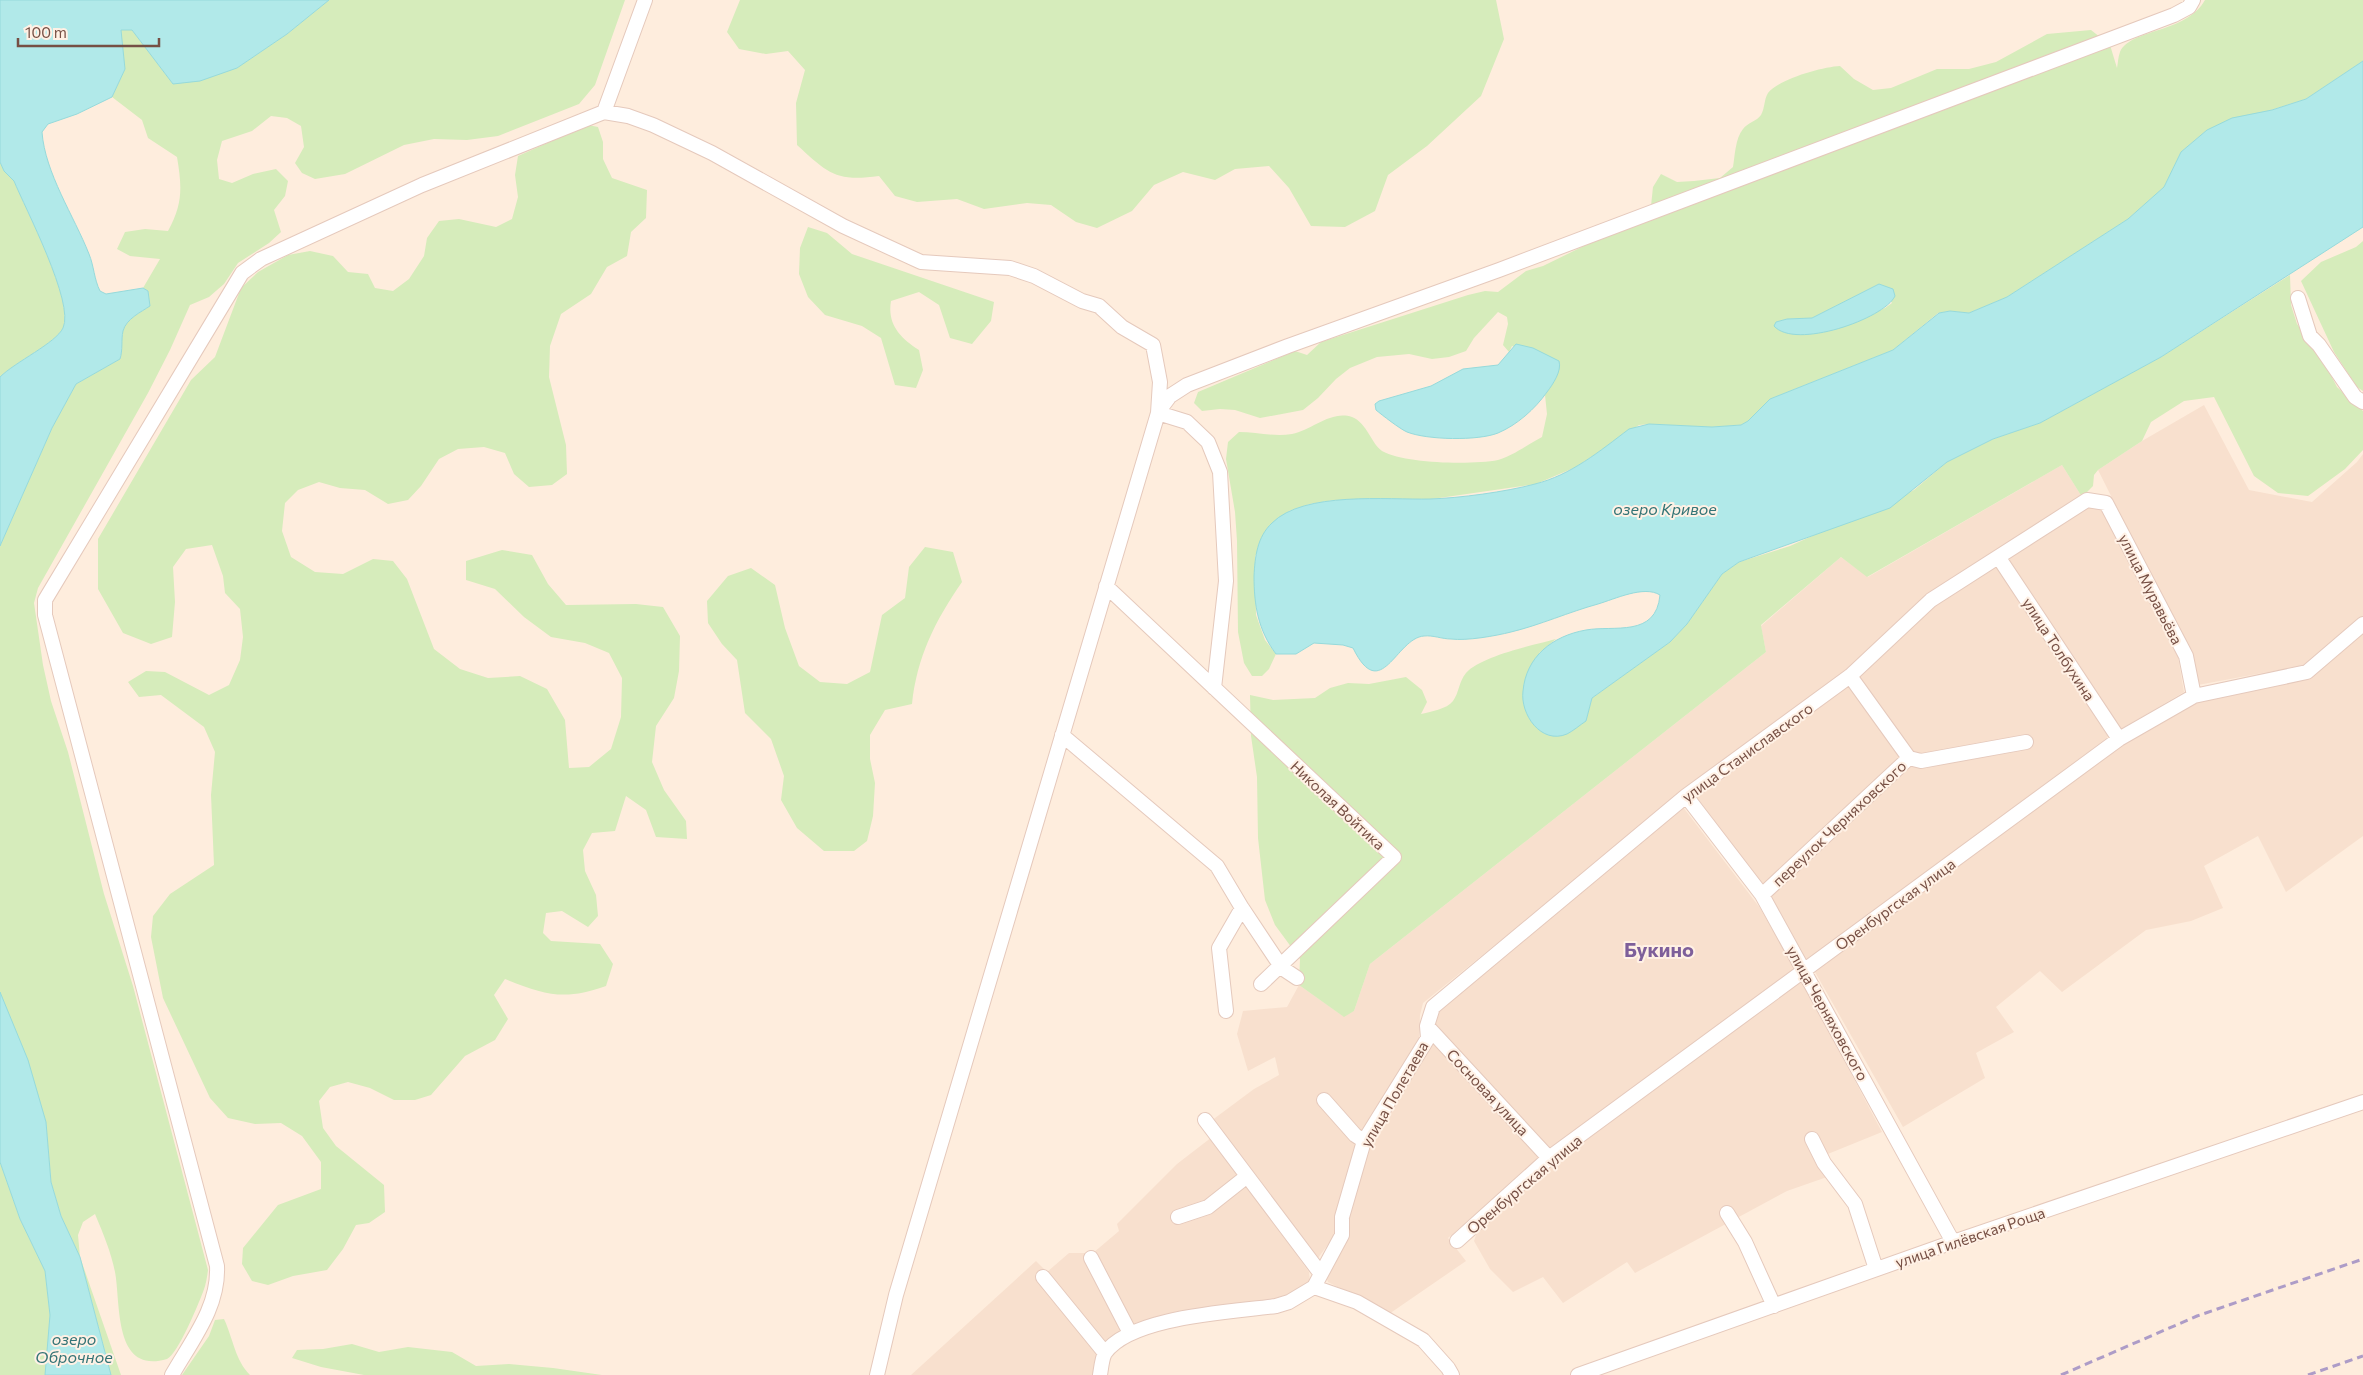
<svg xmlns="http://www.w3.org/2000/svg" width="2363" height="1375" viewBox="0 0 2363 1375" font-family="Commissioner,sans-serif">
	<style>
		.residential { fill: #f8e0ce }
		.green { fill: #d6ecbb; fill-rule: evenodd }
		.water { fill: #b1e9e9; stroke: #96dadb }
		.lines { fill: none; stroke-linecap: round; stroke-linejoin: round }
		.minor-casing { stroke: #e5c9bc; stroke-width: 16 }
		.minor { stroke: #fff; stroke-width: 14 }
		.rail { stroke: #ad9cc7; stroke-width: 3; stroke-dasharray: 8 5; stroke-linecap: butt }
		.labels { text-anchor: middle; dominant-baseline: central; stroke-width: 4; stroke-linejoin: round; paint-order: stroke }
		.street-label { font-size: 15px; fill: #764f44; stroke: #fff1e5 }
		.water-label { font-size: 16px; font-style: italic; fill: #347476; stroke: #fff1e5 }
		.district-label { font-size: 20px; font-weight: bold; fill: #7e5f9a; stroke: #fff1e5 }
	</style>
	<rect width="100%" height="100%" fill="#feeddd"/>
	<!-- residential -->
	<path class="residential" d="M2204,405l45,85 63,12 45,-40 6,-8v164l-53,46 -112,21 -8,-32 -92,-183 44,-29z
		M2062,465l20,32 -81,56 -154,120 -165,121 -259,209 -3,12 -1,27 -41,69 -40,120 -23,31 -104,-141 43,-32 25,-14 -4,-18 -27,14 -11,-37 6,-23 44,-4 12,-22 44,31 11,-5 16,-47 396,-312 -5,-26 80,-69 27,20z
		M2084,507l17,2 77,148 6,35 -63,37 -115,-170z
		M1996,565l112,172 -301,224 -39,-67 143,-129 -55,-89 67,-64z
		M2363,632v204l-77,56 -28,-56 -54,30 19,42 -32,13 -45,9 -84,62 -22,-21 -44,36 18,25 -38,21 9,25 -82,49 -88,-155 303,-225 74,-46 119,-24z
		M1849,683l53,73 -138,131 -69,-92z
		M1683,807l77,101 35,61 -246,182 -115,-129 2,-13z
		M1802,981l80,151 -64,26 9,19 -40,14 -152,82 -8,-11 -64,41 -20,-26 -30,15 -23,-23 -16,-28 4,-12 77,-66z
		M1435,1041l105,117 -92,80 18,23 -77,53 -61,-32 -4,-11 47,-132z
		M1212,1137l97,135 1,11 -26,15 -106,13 -46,13 -35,51h-186l125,-114 11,11 22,-19h24l26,-22 -2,-7 60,-60z"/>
	<!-- green -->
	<path class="green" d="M329,0h296l-30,85 -16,19 -81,32 -31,4 -33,-1 -30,6 -59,29 -30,5 -13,-6 -7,-10 9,-16 -3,-21 -14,-8 -16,-2 -19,15 -30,10 -5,19 2,19 13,4 21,-9 23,-5 12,12 -3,15 -11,14 7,22 -12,11 -31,20 -14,21 -15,13 -19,8 -20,45 -22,43 -110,195 -4,15 9,62 8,36 17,51 36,142 29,92 75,284c-1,7 -2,15 -5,22 -5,13 -25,62 -36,67 -54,16 -46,-56 -52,-87 -4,-20 -12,-39 -20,-58l-12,8 -5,13 2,22 41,118h-10l-31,-118 -19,-41 -10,-34 -5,-60 -46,-130v-446l52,-118 24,-44 44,-25c3,-9 1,-19 3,-28 3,-12 18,-19 27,-25l-2,-15 -5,-3 17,-29 -30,-3 -13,-7 8,-17 20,-3 23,2c15,-27 14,-44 9,-74l-29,-19 -6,-18 -30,-23 13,-28 -5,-39h12l41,54 64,-16 50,-34z
		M740,0h756l8,39 -23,57 -54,50 -39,29 -13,36 -30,16 -34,-1 -22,-38 -20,-22 -34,3 -20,11 -32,-8 -29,13 -22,26 -35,17 -21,-6 -25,-17 -24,-2 -43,6 -27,-10 -40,3 -22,-6 -16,-20c-44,6 -51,-3 -82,-31l-1,-42 9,-33 -17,-19 -22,3 -27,-5 -12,-17z
		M2205,0h158v61l-57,38 -99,31 -26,22 -17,35 -36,32 -121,78 -38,16 -19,-2 -12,2 -45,37 -123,49 -22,22 -7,4 -29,2 -63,-3 -10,1 -63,42 -40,17 -104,15 -98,1 -24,4 -21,7 -34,45 1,59 9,25 11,14 -7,15 -7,7h-10l-8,-13 -6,-31 -1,-91 -2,-29 -9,-53 2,-17 11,-10c17,0 35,5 53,2 20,-4 39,-24 60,-17 15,6 19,26 30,34 24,13 90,14 116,9 13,-3 32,-17 44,-23l5,-23 -2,-19 8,-12 7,-19 -48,-18 -3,6 -6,-7 5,-21 -1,-7 -9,-5 -24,26 -8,13 -17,6 -17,2 -23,-5 -32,3 -27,11 -14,11 -18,19 -15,12 -43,8 -25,-8 -15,-1 -18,2 -8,-8 4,-11 97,-41 12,4 14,-13 147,-47 17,-4 13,1 28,-21 17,-5 49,-24 59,-36 2,-19 8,-13 16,8 17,-1 26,-3 13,-11c2,-11 2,-28 10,-38 4,-6 14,-8 18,-14 4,-7 3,-16 7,-22 11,-14 54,-26 72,-27l14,13 19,11 18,-2 46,-19h32l27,-7 51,-28 44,-4 19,15 7,23c1,-5 1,-11 3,-16 11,-24 66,-18 85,-52zM1879,284l13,19 -7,5 -51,22 -58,-8 11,-3 25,-1z
		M588,125l10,2 5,15v17l9,19 35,12 -1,28 -15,14 -4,24 -20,11 -16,27 -30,20 -11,32 -1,31 17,68 1,29 -15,11 -23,2 -15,-13 -9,-21 -21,-6 -26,2 -19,10 -18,27 -13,14 -20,4 -23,-14 -25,-2 -21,-6 -21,8 -13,13 -3,28 9,26 24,15 28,2 30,-15 20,2 14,18 27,70 26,20 28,9 32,-2 27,13 18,31 4,48 20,-1 22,-18 10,-32 1,-39 -13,-25 -24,-10 -34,-6 -27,-20 -29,-28 -29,-9v-19l36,-11 30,5 16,29 18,21 70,-1 27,3 17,29 -1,35 -5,27 -18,28 -4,36 12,28 22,31 1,18 -31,-2 -10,-27 -20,-14 -11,35 -23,2 -9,17 2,21 11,24 2,21 -10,11 -26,-16 -16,2 -3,20 8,8 49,3 13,20 -7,22c-41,15 -61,9 -101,-7l-11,16 14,24 -13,21 -30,16 -34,39 -16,5h-21l-24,-12 -22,-6 -18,5 -11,14 4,27 13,18 48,39 1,27 -16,11 -13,2 -13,24 -16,21 -34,6 -25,9 -16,-4 -10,-17 1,-16 35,-43 43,-16v-27l-19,-26 -21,-13 -26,1 -27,-6 -18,-20 -47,-100 -12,-61 2,-21 17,-22 44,-29 -3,-70 4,-43 -11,-25 -43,-32 -22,2 -11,-15 18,-11 19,1 44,23 20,-10 11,-25 3,-23 -3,-28 -15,-16 -2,-17 -11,-31 -26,4 -13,18 2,35 -3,35 -21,7 -28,-11 -25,-44v-50l93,-159 24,-23 26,-69 17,-16 30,-17 22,-4 23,5 15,16 20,2 7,14 18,3 16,-12 15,-23 3,-18 12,-17 20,-2 37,8 16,-8 6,-22 -3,-22 3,-19z
		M0,162l4,9 10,10c11,27 61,122 49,147 -7,15 -48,34 -63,49z
		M808,227l19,6 25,21 142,48 -3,19 -19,23 -22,-6 -11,-33 -20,-13 -28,9c-4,23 9,37 28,49l4,20 -7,18 -21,-3 -14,-47 -19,-12 -37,-11 -17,-18 -9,-23 1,-26z
		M2363,241v150l-6,-4 -23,-35 -33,-71 20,-19 35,-15z
		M2290,275l1,30 6,19 25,34 15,29 26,24v39l-18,19 -37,27 -30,-3 -24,-17 -40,-79 -30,4 -33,21 -9,19 -44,29 -4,5 -1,11 -11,11 -20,-32 -195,112 -26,-20 -80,68 5,27 -396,312 -16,47 -10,6 -45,-32 1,-26 -25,-34 -10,-25 -7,-62 -1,-61 -6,-41 -1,-41 23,5 42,-2 15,-10 18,-5 21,1 37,-7 16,13 5,12 -6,12c9,-2 26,-5 32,-13 6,-8 6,-20 13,-28 15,-17 68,-28 90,-34l-17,14 47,68 6,-23 78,-56 17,-18 35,-50 17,-12 51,-16 124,-56 33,-28 46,-23 47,-16 121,-66z
		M925,547l28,5 9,30c-27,39 -45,75 -50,122l-27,6 -15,25v24l5,24 -2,33 -6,25 -13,10h-30l-27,-23 -16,-28 3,-24 -13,-37 -26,-26 -8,-53 -15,-16 -14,-21 -1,-22 21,-25 23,-8 24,17 10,43 14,38 21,16 27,2 23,-12 12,-57 23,-17 4,-31z
		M0,1162l20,57 25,52 5,44 -5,60h-45z
		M224,1319c9,19 11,41 26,56h-68l27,-39 6,-16z
		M352,1344l27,8 29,-5 44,5 24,14 33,-2 44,4 49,7h-238l-43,-8 -29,-9 5,-8 26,-1z"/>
	<!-- water -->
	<path class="water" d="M0,0h329l-42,34 -50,34 -37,13 -27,3 -41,-54h-11l4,39 -13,28 -35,17 -29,10 -6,8c3,41 32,84 47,122 5,12 5,25 11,37l6,3 37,-6 5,3 2,15c-9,6 -24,13 -27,25 -2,9 0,19 -3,28l-44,25 -24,44 -52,118v-169c15,-15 56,-34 63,-49 12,-25 -38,-120 -49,-147l-10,-10 -4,-9z
		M2363,61v166l-202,130 -121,66 -47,16 -46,23 -57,46 -151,54 -17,12 -35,50 -17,18 -78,56 -6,23c-6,4 -13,10 -19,13 -26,11 -47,-20 -44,-43 3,-34 29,-55 63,-61 28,-5 70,8 74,-35 -16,-10 -45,4 -62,9 -29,8 -58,21 -87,28 -16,4 -44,9 -60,7 -9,0 -18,-4 -27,-3 -28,2 -43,69 -71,12l-10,-3 -29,-2 -18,11h-20c-18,-24 -22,-49 -22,-78 1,-19 3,-39 18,-53 32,-32 115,-23 158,-24 30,-1 75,-7 105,-15 36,-9 65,-33 94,-55l20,-5 63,3 29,-2 7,-4 22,-22 123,-49 46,-37 11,-2 19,2 38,-16 121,-78 36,-32 17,-35 26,-22 25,-12 40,-8 34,-11z
		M1879,284l14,5 2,7c-11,23 -100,54 -121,30l2,-4 11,-3 25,-1z
		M1516,344l17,4 26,13c3,10 -6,23 -12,31 -12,17 -30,33 -49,41 -20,8 -71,7 -91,-1 -7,-3 -25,-17 -31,-22l-1,-6 4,-3 52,-15 32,-17 35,-4z
		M0,992l28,68 18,62 5,60 10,34 19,41 31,118h-66l5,-60 -5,-44 -25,-52 -20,-57z"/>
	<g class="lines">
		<defs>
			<path id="minor" d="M604,112l41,-112
				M2298,298l12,38 9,9 36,52 8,5
				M1158,412l12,-16 17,-11 101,-39 211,-76 675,-255 15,-8 4,-7
				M1158,413l29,9 21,20 12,30 6,109 -12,107
				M1999,558l120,181
				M1106,586l288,271 -133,127
				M1062,735l155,131 25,42 -23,40 7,63
				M1909,758l12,3 105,-19
				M1686,796l76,99 191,347
				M1762,895l147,-137 -59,-82
				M1242,908l40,60 15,10
				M1427,1026l122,132
				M1324,1100l31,35 9,6
				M1205,1120l116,154
				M1812,1139l12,24 31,41 21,65
				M1727,1213l18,29 29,64
				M1178,1217l30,-10 38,-30
				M1457,1241l92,-83 570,-419 75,-43 113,-24 56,-48
				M1091,1258l39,75
				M1043,1277l62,76
				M1314,1287l43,15 66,38 25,28 4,7
				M172,1375c20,-35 47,-68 45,-109l-172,-651v-15l197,-327 19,-14 161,-74 182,-73 24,4 25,9 59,28 131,73 78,36 89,6 24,8 48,25 17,5 23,21 31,18 7,37 -2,31 -262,882 -19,80
				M1100,1375c1,-6 2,-17 5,-22 26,-37 128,-41 171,-47l13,-4 25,-15 28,-52v-18l22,-76 64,-103 -1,-12 6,-19 253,-211 164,-120 81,-76 156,-100 19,3 80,153 8,40
				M1578,1375l375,-133 410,-140"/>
		</defs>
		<!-- minor casing -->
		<use href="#minor" class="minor-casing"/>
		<!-- minor -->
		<use href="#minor" class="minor"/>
		<!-- rail -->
		<path class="rail" d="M2061,1375l136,-59 166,-57
			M2308,1375l55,-19"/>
	</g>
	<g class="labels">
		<!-- street labels -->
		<g class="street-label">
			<text transform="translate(2151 589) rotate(63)">улица Муравьёва</text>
			<text transform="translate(2059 649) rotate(57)">улица Толбухина</text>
			<text transform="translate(1747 752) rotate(-36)">улица Станиславского</text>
			<text transform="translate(1338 805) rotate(43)">Николая Войтика</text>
			<text transform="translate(1839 823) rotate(-43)">переулок Черняховского</text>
			<text transform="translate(1895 904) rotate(-36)">Оренбургская улица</text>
			<text transform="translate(1828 1013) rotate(61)">улица Черняховского</text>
			<text transform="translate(1488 1092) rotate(47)">Сосновая улица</text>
			<text transform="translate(1394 1094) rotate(-60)">улица Полетаева</text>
			<text transform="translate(1524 1184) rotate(-40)">Оренбургская улица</text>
			<text transform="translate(1970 1237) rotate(-19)">улица Гилёвская Роща</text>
		</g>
		<!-- water labels -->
		<g class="water-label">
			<text x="1665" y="508">озеро Кривое</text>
			<text x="74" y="1338">озеро<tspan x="74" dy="18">Оброчное</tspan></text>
		</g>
		<!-- district labels -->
		<g class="district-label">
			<text x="1659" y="949">Букино</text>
		</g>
	</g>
	<!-- scale -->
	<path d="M18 38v8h141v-8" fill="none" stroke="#764f44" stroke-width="2.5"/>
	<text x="25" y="38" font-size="15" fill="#764f44" stroke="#fff1e5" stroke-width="4" paint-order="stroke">100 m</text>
</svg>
